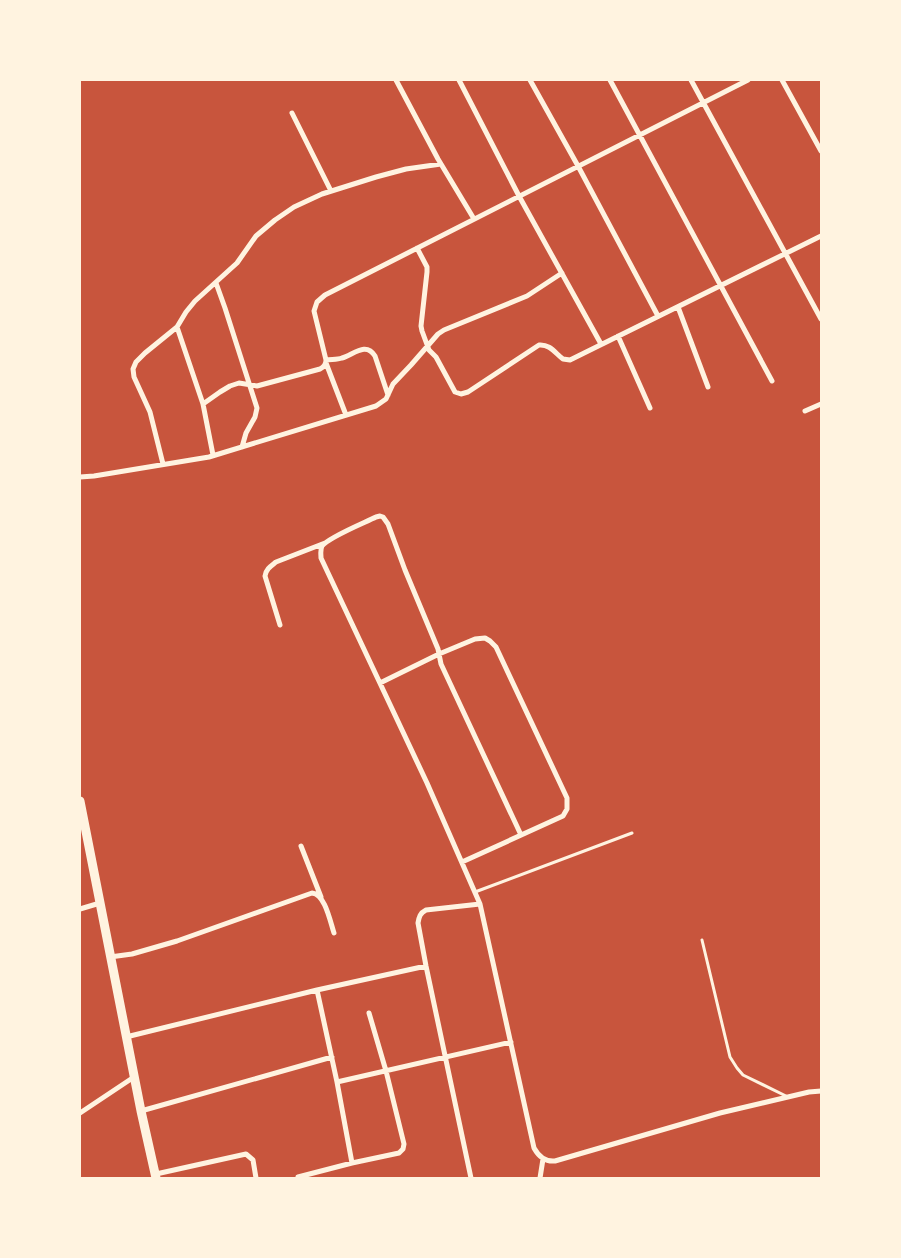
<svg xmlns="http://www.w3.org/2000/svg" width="901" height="1258" viewBox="0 0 901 1258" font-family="'IBM Plex Sans',sans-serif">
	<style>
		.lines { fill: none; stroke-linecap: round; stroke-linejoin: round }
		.service { stroke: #fff3e0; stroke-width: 3 }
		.minor { stroke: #fff3e0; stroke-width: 5 }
		.tertiary { stroke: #fff3e0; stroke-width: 9 }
	</style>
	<rect width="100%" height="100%" fill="#c8553d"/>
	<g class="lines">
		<!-- service -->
		<path class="service" d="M475,892l157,-59
			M702,940l28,117 7,11 6,7 45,22"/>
		<!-- minor -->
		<path class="minor" d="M396,80l42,79 36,60
			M459,80l60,116 82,148
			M530,80l48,86 80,150
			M610,80l162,301
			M691,80l130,239
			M782,80l39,71
			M292,113l39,78
			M417,248l10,19v5l-6,54 1,5 7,19 7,7 19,35 6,2 7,-2 71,-47c11,-1 16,8 24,14l7,1 251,-124
			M216,283l9,25 32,100 -2,9 -9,16 -4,14
			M678,307l30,80
			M177,327l26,77 10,51
			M618,336l32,72
			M326,360c5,-1 11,0 16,-2 11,-3 24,-17 33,-2l13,39
			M326,363l20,52
			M203,404l17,-12 10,-6 9,-3 18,3 63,-17c4,-2 6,-5 6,-9l-12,-49 3,-9 8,-7 423,-215
			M805,411l16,-7
			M163,464l-13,-52 -16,-35 -1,-8 3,-7 9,-9 32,-26 9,-15 9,-11 42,-38 19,-27 19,-16 19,-13 28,-13 54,-17 30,-8 35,-5
			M80,477l14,-1 115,-19 167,-51 10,-7 7,-15 18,-19 27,-31 6,-4 83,-34 35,-23
			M280,625l-15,-49c1,-7 6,-10 11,-14l49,-19
			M380,683l59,-29 36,-15 10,-1 5,3 6,6 71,151v11l-4,7 -101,46
			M521,835l-80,-171 -3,-15 -33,-79 -17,-46 -5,-7 -3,-1 -4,1c-12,6 -47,20 -54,29 -2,4 -1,8 -1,12l106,225 53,121 54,244c5,9 11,14 21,13l165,-48 89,-21 12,-1
			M301,846l20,51
			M80,909l20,-6
			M110,957l22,-3 45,-13 135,-48c13,1 18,28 22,40
			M317,990l20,92 15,81
			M126,1037l191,-47 109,-24
			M337,1082l174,-40
			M141,1111l191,-54
			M80,1113l54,-36
			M156,1174l90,-20 7,6 3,18
			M298,1177l54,-14 47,-10 4,-4 1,-5 -18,-73 -17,-58
			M471,1178l-45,-212 -8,-43c1,-6 2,-10 8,-13l54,-6
			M540,1178l3,-19"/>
		<!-- tertiary -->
		<path class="tertiary" d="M80,801l61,310 15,67"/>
	</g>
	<!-- border -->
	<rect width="901" height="1258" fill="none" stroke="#fff3e0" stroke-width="162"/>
</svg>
